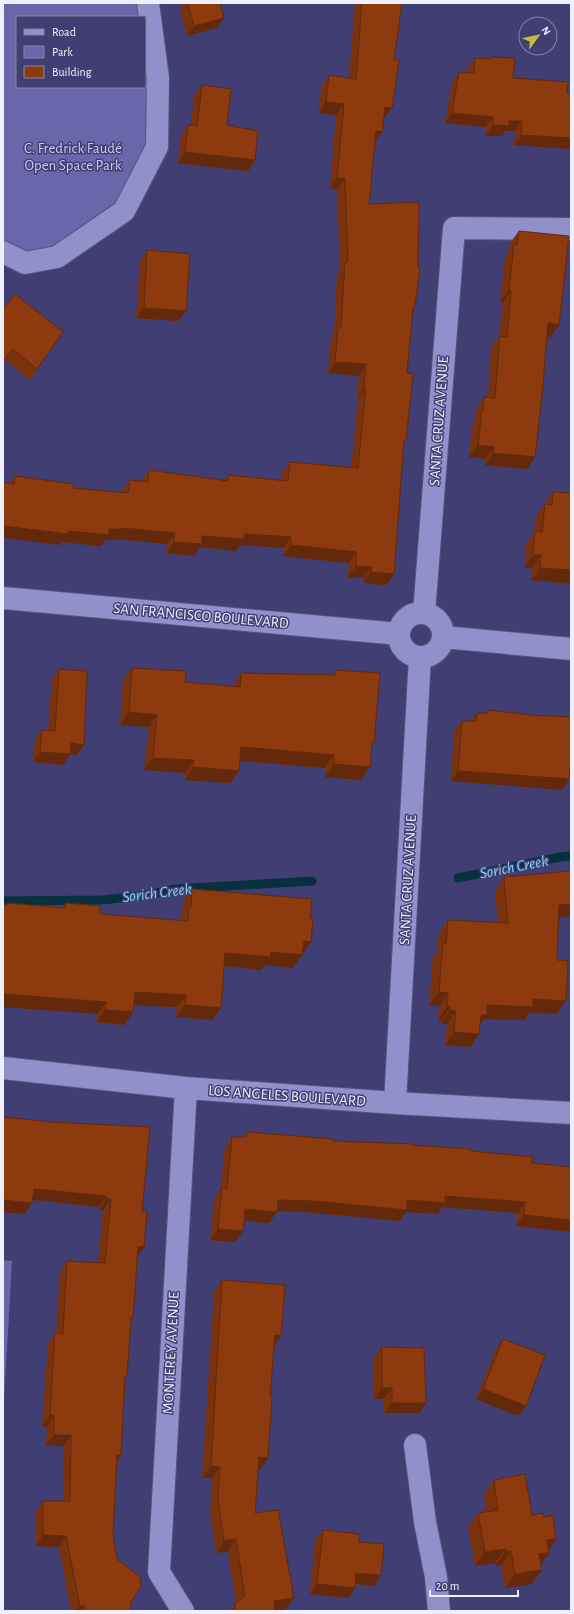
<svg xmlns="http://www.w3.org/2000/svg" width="574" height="1614" viewBox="0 0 574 1614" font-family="'Alegreya Sans',sans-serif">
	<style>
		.green { fill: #6967aa; fill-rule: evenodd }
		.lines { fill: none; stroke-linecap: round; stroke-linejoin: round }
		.stream { stroke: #07313e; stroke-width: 9 }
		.minor-casing { stroke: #58547d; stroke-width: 24 }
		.minor { stroke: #9090cb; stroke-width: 22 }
		.wall { fill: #79320c }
		.shaded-wall { fill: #63290a }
		.building { fill: #8d3a0e; stroke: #63290a }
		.labels { text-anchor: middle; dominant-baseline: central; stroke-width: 3; stroke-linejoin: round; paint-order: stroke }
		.park-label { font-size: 15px; fill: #c9caf7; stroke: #403e72 }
		.street-label { font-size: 15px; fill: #eff0fd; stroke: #403e72 }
		.water-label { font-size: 16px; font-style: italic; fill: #82d6f5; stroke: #403e72 }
	</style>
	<rect width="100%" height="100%" fill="#403e72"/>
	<!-- green -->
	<path class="green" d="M3,3h145l9,144 -33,64 -67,46 -54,-5zM17,17h128v70h-128z
		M3,1260l9,1 -9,157z"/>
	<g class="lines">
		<!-- stream -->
		<path class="stream" d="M458,878l102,-21 11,-1
			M3,901l99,-1 45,-5 29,-6 136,-8"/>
		<defs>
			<path id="minor" d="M3,252l22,11 32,-6 67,-46 33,-64 1,-69 -10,-75
				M3,598l396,36
				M424,613l30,-385 117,1
				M399 635a22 22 0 1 1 44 0a22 22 0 1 1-44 0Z
				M443,637l128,12
				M3,1068l183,20 209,15 176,10
				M395,1103l25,-446
				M415,1445l10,77 11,55 3,34
				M183,1611l-24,-39 27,-484"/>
		</defs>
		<!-- minor casing -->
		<use href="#minor" class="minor-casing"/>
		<!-- minor -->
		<use href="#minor" class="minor"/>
	</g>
	<!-- wall -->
	<path class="wall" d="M182,3h38l-3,25 -30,8 -7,-27 3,-4z
		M355,3h47l-18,116 -9,24 -6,61 43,107 -5,62 -1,67 -3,4 -9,130 -8,11 -23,-2 1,-5 -16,-1 1,-14 -66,-7 1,-8 -44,-3 -4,6 -36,-4 -6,9 -28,-3 1,-9 -51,-5 -1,1h-10l-4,6 -39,-4 -2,3 -50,-62 5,-7 58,12 49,5v-2l8,-11 11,1 8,-11 76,10 3,-5 53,5 1,-7 8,-11 61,5 7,-68h-1l2,-23 -31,-3 3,-34 3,-5 3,-61 3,-5 -3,-79h-7l6,-74 -18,-2 4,-27 7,-11 20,3z
		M492,57l21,21 54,15h4v56l-57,-4 1,-14h-10l-3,5h-17v-9l-40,-4 7,-40 7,-11 8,1 1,-5 7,-10 15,1z
		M202,85l25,40 21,46 -70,-8 3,-27 7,-11h3l3,-29z
		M519,231l32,106h-4l-20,132 -42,-4v-6l-16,-2 4,-35 2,-3 1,-9 8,-13 4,1 3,-50 8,-11 4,-35h-3l5,-45 4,-7 1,-7z
		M147,250l39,61 -8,10 -42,-3 4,-57z
		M3,306l60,26 -33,48 -24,-20 -3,3z
		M553,492l18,92 -40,-4 1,-12 -7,-1 1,-23 8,-12 2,-15z
		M132,668l53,14 48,4 8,-13 91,2 4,-5 35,76 -1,21 -9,13 -36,-3v-9l-85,-7 -1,10 -9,12 -45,-3v-7l-41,-3 5,-43 -29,-2 3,-45z
		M59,669l25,76 -7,10 -7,-1 -7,11 -30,-3 2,-22 7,-10h6l4,-51z
		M488,710l81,69 -7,11 -111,-9 3,-50 8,-10h9l6,-8h9z
		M504,877l54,41 -1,42v54l-28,-1 -5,7 -40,-1 -4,6 -1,9 -9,13 -25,-2 2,-21h-6v-3l-3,-1 1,-14 -10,-1 4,-49 4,-4 2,-19 9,-13 50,3 -3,-32z
		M192,889l110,65v1l-9,13 -28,-3 -4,5 -37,-4 -3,42 -9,12 -36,-3 1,-10 -44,-2 -9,20 -28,-3 1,-8 -92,-109 2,-2 56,4 3,-4 34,11 80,7 2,-4 1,-16z
		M3,1117l48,5 99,5 -33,334 -4,75 4,23 13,45 1,7h-60l-12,-64 -23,-1v-34l7,-11h20v-55l-17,-1 1,-18 -5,-1 6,-82 7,-11h1l4,-61 7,-11 31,2 5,-53h-4v-3l-66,-7 -8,14 -22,-2z
		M247,1132l87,9 78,4 59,6 61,12 39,4v65l-55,-6 2,-13 -76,-6 -4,7 -32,-2 -7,9 -93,-9 -29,-1 -8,12 -25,-2 -1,10 -8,11 -25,-2 4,-41 6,-8 5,-43 7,-11h11z
		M222,1280l52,66 -4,50 -2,62 -8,12h-2l-3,43 39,85 -9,12 -6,1h-49l6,-8 -8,-52 -12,2 -6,-41 2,-34h-10l12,-186z
		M503,1339l23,67 -8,10 -42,-17 20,-50z
		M382,1347l37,66h-35v-14h-10v-42z
		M494,1480l38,35 12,2 12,22 -7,11 -17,34 -27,4 -4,-23 -6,1v-3l-20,3 -7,-39 10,-14 8,-1 -2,-18z
		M323,1530l36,12 15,44 -19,-2 -7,14 -38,-4 5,-54z"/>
	<!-- shaded-wall -->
	<path class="shaded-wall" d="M224,18l-7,10 -30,8 7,-10z
		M326,102l18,2 -8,11 -18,-2z
		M385,107l7,1 -8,11 -7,-1z
		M452,113l41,4 -8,10 -40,-4z
		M509,121h13l-7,10h-10l-3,5h-17l8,-11z
		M376,131l6,1 -7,11z
		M521,135l50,3v11l-57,-4z
		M185,152l70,8 -7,11 -70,-8z
		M337,178h8l-8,11h-7z
		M509,290h2l-8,12h-3z
		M144,308l42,3 -8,10 -42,-3z
		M548,323l11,2 -8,12 -12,-1z
		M335,362l31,2 -7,12 -31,-3z
		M364,388h2l-8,11h-1z
		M478,445l16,2 -9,12 -16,-2z
		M493,453l42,4 -8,12 -42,-4z
		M3,526l65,5 55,-3 52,5 -8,11 -51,-5 -1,1h-10l-4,6 -39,-4 -2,3 -57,-7z
		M244,534l47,3 -7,11 -44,-3 -4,6 -36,-4 -6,9 -28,-3 8,-11 28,-6z
		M291,545l65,7 -7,11 -66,-7z
		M533,555h8l-9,13 -7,-1z
		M356,566l16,1 -8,11 -16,-1z
		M540,568l31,2v14l-40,-4z
		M371,572l23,2 -8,11 -23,-2z
		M129,712l28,3 -8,12 -29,-2z
		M71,743l13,2 -7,10 -13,-2z
		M241,747l93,8 -9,13 -93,-8z
		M40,752l30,2 -7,11 -30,-3z
		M153,758l41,2 -9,13 -41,-3z
		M334,764l36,3 -9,13 -36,-3z
		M193,767l46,4 -9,12 -45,-3z
		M458,771l111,8 -7,11 -111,-9z
		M571,904v12l-22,3 10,-14z
		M304,941l7,1 -9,13z
		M271,952l31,3 -9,13 -28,-3 -4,5 -45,-5 9,-12z
		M135,992l51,3 -9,12 -51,-2z
		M439,992l9,1 -9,13 -10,-1z
		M3,994l103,8 -9,12 -94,-7z
		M533,999l33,2 -9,13 -28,-1 -5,7 -40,-1 -7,9h-6l16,-23z
		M185,1005l36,3 -9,12 -36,-3z
		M447,1007h3l-9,14 -3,-1z
		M105,1010l28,2 -9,13 -28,-3z
		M450,1010l6,1 -9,13h-6z
		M454,1032l25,2 -9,13 -25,-2z
		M34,1189l72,7 -7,11 -73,-8z
		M445,1196l80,6 -7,11 -76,-6 -4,7 -32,-2 -7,9 -93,-9 -35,-1 7,-11h129z
		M106,1199h5l-8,11h-4z
		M3,1200l29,3 -7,11 -22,-2z
		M245,1209l32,3 -8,11 -32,-3z
		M524,1215l47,5v12l-55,-6z
		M218,1229l25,2 -8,11 -25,-2z
		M138,1247h6l-8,11z
		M275,1335l6,1 -8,12z
		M382,1388h10l-8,11h-10z
		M483,1389l43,17 -8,10 -42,-17z
		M392,1403h34l-7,10h-35z
		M50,1415l4,1 -7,11 -5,-1z
		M54,1435h17l-8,11 -17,-1z
		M117,1455h4l-7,11z
		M259,1457l9,1 -8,12 -9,-1z
		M211,1466l9,1 -8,11h-10z
		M43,1535l23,1 -7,11 -23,-1z
		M236,1539l-8,12 -12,2 8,-12z
		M556,1539l-10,14 1,-13z
		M505,1549l-10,14 -20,3 10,-14z
		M511,1551l-10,14 -6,1 10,-14z
		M549,1553l-10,14v-13z
		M542,1570l-10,14 -27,4 10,-14z
		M356,1573l25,2 -7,11 -25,-3z
		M317,1584l38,4 -7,10 -38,-4z
		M294,1598l-9,12 -6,1h-12l7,-10z
		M84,1605l-4,6h-4l4,-5z"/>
	<!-- building -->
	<path class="building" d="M188,3h32l4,15 -30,8z
		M362,3h40l-8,57h5l-7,48 -7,-1 -3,25 -6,-1 -7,73 50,-2 -1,65h2l-5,40h-2l-6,66 6,1 -7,66h-2l-10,134 -23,-2 1,-5 -16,-1v-14l-65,-7v-8l-47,-3v5l-42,-3v8l-28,-2 1,-9 -52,-5v1h-14v6l-41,-4v3l-65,-8v-44l11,2 1,-8 59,8 -1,4 55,5 2,-13 18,2 1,-12 79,11v-6l60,6 2,-19 68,6 8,-80h-2l2,-24 -31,-2 3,-34h3l4,-66h3l-3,-84h-8l7,-74 -18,-2 3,-27 27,4z
		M492,57l23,1 -2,20 55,4 -1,11h4v45l-50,-3 1,-14h-13v5l-16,-1v-8l-41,-4 7,-41 15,1 1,-15 17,1z
		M202,85l29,4 -4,36 31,6 -3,29 -70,-8 3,-27 9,1z
		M519,231l50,5 -10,89 -11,-2 -6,73 -7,61 -42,-4 1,-6 -16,-2 4,-35h1l1,-13 11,1 5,-62 7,1 4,-47h-2l5,-46 3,1z
		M147,250l43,4 -4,57 -42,-3z
		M15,294l48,38 -26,37 -24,-20 -8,10 -2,-2v-51l2,1z
		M553,492l18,1v77l-31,-2 1,-13h-8l2,-24 7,1 3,-28 7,1z
		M132,668l54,3 -1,11 55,5 1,-14 94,2 1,-5 44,3 -6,70h-2l-2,24 -36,-3v-9l-93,-8 -2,24 -46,-4 1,-7 -41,-2 4,-43 -28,-3z
		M59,669l28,2 -3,74 -13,-2 -1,11 -30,-2 2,-22 13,1z
		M488,710l43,5 40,2v39l-2,23 -111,-8 4,-50h14l1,-8h11z
		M571,871v33l-12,1 -2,55 11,1 -2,40 -33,-2v8l-46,-2v10h-6l-2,19 -25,-2 2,-21 -6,-1v-3h-3l1,-14 -9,-1 4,-49h3l2,-23 60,3 -4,-46z
		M192,889l120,10 -2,19h3l-2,24 -7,-1 -2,14 -31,-3 -1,5 -45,-4 -4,55 -36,-3 1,-10 -51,-3 -2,20 -28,-2 1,-8 -103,-8v-89h4v-2l58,5 1,-5 34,3v8l88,7 1,-14h2z
		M3,1117l48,5 99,5 -8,84 5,1 -3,35h-6l-5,71h-2l-4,58h-2l-4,79h-4l-4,81 4,23 23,18 1,9 -11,18 1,7h-45l-2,-6 -4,1 -14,-70 -23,-1v-34h27l1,-66h-17v-19l-4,-1 5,-82 8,1 4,-73 38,2 6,-64h-5v-3l-72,-7 -2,14 -29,-3z
		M247,1132l87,7v2l78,3v1l59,4v2l62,6 -1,6 39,4v53l-47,-5 1,-13 -80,-6v7l-38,-3v10l-94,-9 -35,-1 -1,12 -32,-3 -2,22 -25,-2 4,-41 5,1 5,-52h14z
		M222,1280l63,5 -4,51 -6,-1 -5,61h2l-4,62 -9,-1 -4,56 23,-3 16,88 -20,3 1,10h-39l-1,-7 10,-8 -9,-57 -12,2 -6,-41 2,-33 -9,-1z
		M503,1339l42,16 -19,51 -43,-17z
		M382,1347l42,1 2,55h-34v-15h-10z
		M525,1474l7,41 11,-2 1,4 9,-2 3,24 -9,1 2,13 -10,1 3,16 -27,4 -4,-23 -6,1v-3l-20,3 -7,-39 20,-3 -4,-30z
		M323,1530l37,4 -1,8 25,2 -3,31 -25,-2 -1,15 -38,-4z"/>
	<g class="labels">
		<!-- park labels -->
		<g class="park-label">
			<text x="73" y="148">C. Fredrick Faudé<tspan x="73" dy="17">Open Space Park</tspan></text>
		</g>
		<!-- street labels -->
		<g class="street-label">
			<text transform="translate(439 421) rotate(-86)">SANTA CRUZ AVENUE</text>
			<text transform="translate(201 616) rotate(5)">SAN FRANCISCO BOULEVARD</text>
			<text transform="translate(408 880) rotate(-87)">SANTA CRUZ AVENUE</text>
			<text transform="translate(287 1096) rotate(4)">LOS ANGELES BOULEVARD</text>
			<text transform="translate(171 1353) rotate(-87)">MONTEREY AVENUE</text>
		</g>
		<!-- water labels -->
		<g class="water-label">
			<text transform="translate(514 867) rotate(-11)">Sorich Creek</text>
			<text transform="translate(157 893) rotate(-7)">Sorich Creek</text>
		</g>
	</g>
	<!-- border -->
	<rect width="574" height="1614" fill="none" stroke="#eff0fd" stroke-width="8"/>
	<!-- legend -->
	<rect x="16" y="16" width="130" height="72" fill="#403e72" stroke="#8685aa"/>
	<rect x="24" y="29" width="20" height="6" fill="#9090cb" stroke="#8685aa"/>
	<text x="52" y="36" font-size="12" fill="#eff0fd">Road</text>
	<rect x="24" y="46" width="20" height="12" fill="#6967aa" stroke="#8685aa"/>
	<text x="52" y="56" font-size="12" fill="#eff0fd">Park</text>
	<rect x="24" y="66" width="20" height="12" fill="#8d3a0e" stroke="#8685aa"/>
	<text x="52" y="76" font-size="12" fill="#eff0fd">Building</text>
	<!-- north arrow -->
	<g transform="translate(538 36) rotate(57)"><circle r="19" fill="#403e72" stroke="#8685aa"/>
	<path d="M0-3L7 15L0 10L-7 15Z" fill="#c7bb3b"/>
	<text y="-6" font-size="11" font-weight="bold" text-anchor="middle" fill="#eff0fd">N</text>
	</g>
	<!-- scale -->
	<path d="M430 1590v6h88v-6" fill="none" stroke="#eff0fd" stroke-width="2"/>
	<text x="436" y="1590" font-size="12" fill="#eff0fd" stroke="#403e72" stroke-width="3" paint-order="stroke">20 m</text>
</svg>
